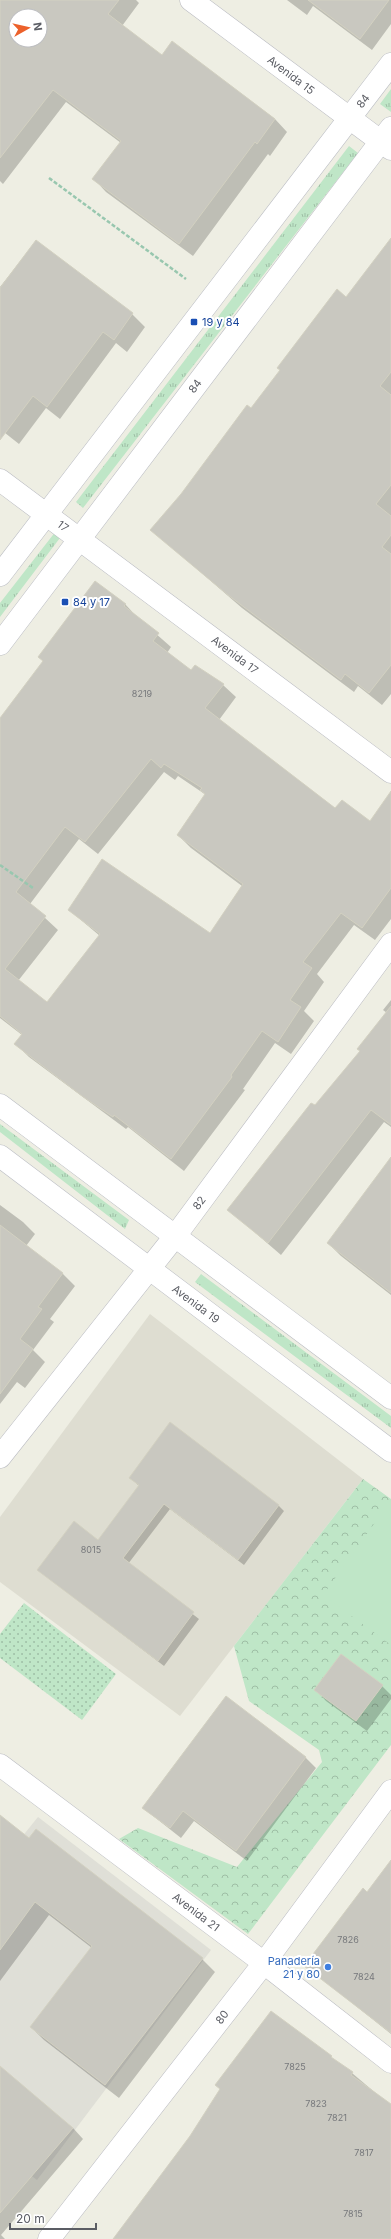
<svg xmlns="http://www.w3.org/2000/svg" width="391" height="2239" viewBox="0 0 391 2239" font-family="Inter,sans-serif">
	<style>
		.industrial { fill: #dfdfd7 }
		.education { fill: #deddd1 }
		.grass { fill: url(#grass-tufts) }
		.forest { fill: url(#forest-crowns) }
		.park { fill: #bfe6c7 }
		.garden { fill: url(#garden-dots) }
		.shadow { fill: #0003; fill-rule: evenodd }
		.building { fill: #c9c8c0; stroke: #d3d1c1; fill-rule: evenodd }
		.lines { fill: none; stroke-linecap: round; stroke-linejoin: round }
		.minor-casing { stroke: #babbc2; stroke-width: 23 }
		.secondary-casing { stroke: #bbbdc4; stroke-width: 23 }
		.path { stroke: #98c7af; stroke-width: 2.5; stroke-dasharray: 4 2; stroke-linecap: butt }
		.minor { stroke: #fff; stroke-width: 22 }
		.secondary { stroke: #fff; stroke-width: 22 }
		.transit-dot { fill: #1a4fb4; stroke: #fff; stroke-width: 1.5 }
		.shop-dot { fill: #3f7fe0; stroke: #fff; stroke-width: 1.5 }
		.labels { text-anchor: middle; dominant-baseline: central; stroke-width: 4; stroke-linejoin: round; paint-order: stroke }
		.number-label { font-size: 9px; fill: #76787b }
		.street-label { font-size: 11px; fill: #5b5d64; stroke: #fff }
		.transit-label { font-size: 11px; fill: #164399; stroke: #fff; text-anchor: start }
		.shop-label { font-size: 11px; fill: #366cbe; stroke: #fff; text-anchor: end }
	</style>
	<defs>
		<pattern id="grass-tufts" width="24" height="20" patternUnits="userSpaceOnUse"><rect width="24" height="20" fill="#bfe6c7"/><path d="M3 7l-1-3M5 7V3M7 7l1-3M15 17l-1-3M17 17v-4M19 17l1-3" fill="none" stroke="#9ebea5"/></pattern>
		<pattern id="forest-crowns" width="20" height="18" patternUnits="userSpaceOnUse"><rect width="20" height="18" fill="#bfe6c7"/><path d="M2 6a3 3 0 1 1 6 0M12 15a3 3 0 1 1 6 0" fill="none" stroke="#9ebea5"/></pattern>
		<pattern id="garden-dots" width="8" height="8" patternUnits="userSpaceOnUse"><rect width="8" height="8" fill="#bfe6c7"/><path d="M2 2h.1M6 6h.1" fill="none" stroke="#9ebea5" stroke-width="1.8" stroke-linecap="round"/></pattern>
	</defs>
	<rect width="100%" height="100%" fill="#eeeee3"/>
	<!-- industrial -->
	<path class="industrial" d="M38,1817l173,133 -174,230 -37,-28v-288z"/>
	<!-- education -->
	<path class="education" d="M150,1314l213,165 -183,237 -180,-134v-65z"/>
	<!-- grass -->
	<path class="grass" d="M391,89v23l-11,-8z
		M349,146l9,7 -275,355 -7,-6z
		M63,522l6,4 -69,91v-14z
		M0,1124l129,96 -4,9 -125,-97z
		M201,1274l190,142v12l-196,-146z"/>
	<!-- forest -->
	<path class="forest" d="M363,1479l28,20v246l-143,189 -129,-95 19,-11 99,39 85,-105 -3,-12 -70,-49 -15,-55z"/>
	<!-- park -->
	<path class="park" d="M391,1500v145l-68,-50z"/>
	<!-- garden -->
	<path class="garden" d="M24,1603l92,71 -34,46 -82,-62v-24z"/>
	<!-- shadow -->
	<path class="shadow" d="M0,0h136l3,3 -17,23 40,30 10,-13 103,76 12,13 -17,24 -2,-2 -75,102 -87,-64 -12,-13 27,-36 -55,-41 -63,82 -3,-3zM16,16h24v24h-24z
		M287,0h104v24l-19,26 -59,-44 -6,9z
		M36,241l96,73 13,13 -18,25 -11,-9 -56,76 -14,-11 -27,36 -19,-15v-142z
		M391,255v439l-9,11 -24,-19 -4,6 -112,-84 -90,-78 194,-232z
		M125,604l13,14 33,29 -4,6 24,18 32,14 13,12 -17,23 117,89 34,13 21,-2v99l-16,21 -21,-15 -37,49 7,8 -20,29 10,10 -23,33 -16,-11 -32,46 2,1 -61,81 -56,-44 -2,2 -97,-72 -13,-13 6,-9 -22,-17v-299zM164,772l11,8 3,-4 28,19 -28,40 13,13 51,38 -32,48 -141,-24 31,26 -53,67 -29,-22 40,-51 -28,-26 49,-65 19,15z
		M391,1000v127l-7,-5 -103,133 -52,-45 132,-159 26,-38 -4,-3z
		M391,1159v136l-50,-39 -13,-13z
		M0,1205l23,17 12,12 -9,12 37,28 12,12 -25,33 4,3 -21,28 12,12 -20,26 -8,-6 -17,22z
		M130,1477l149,29 5,5 -40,54 -74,-56 -42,55 71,55 -35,47 -126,-96 60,-29 41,-55z
		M382,1686l9,9v4l-24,32 -41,-30 -10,-11z
		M226,1697l80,61 10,10 -69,93 -53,-40 -13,17 -38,-30z
		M0,1817l29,22 173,120 13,13 -96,126 -75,-58 -13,-13 61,-79 -43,-33 -49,66z
		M391,1861v173l-85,-68 61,-73z
		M352,2073l39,33v133h-278z
		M0,2079l73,49 10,11 -82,96 4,4h-5z"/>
	<!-- building -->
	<path class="building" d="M0,0h119l-11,14 54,41 10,-14 103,78 -18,25 -2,-2 -76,102 -87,-65 29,-38 -68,-51 -53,68zM16,16h24v24h-24z
		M308,0h81l-29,39z
		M391,238v134l-11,14 11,9v90l-15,19 15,12v19l-9,12 9,7v111l-22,28 -24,-19 -4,6 -113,-85 -78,-65 31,-36 66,-89 4,3 29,-38 -3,-2 60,-79 9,8z
		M36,240l97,73 -19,27 -11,-8 -56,75 -14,-11 -33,44v-152z
		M95,581l31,23 -2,2 35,27 -6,8 38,29 4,-5 29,19 -19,24 130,100 7,-8 28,21 21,-30v97l-29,40 -21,-15 -38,49 9,6 -22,32 11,7 -23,35 -16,-11 -31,44 1,2 -61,82 -57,-44 -1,2 -31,-21 -68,-52 8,-10 -22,-18v-298l43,-57 -5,-4zM151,759l10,9 3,-4 38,24 -2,2 5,4 -28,41 66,49 -33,49 -108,-74 -34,51 32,24 -53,68 -42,-33 41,-53 -30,-24 49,-65 20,15z
		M391,1006v119l-20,-15 -103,133 -41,-33 84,-107 4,2 45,-54 -3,-2z
		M391,1157v136l-64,-50z
		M0,1225l63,48 -25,34 4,2 -22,30 13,10 -33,45z
		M170,1422l109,83 -41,55 -74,-56 -41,54 71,54 -36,49 -121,-91 37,-49 24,19 41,-55 -10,-7z
		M341,1654l42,31 -27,36 -42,-31z
		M226,1696l80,61 -70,94 -53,-40 -13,17 -28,-20z
		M0,1815l29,23 7,-9 167,129 -98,127 -75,-58 62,-81 -57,-44 -35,48z
		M391,1860v173l-87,-67 59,-78 4,4z
		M271,2011l61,45 -1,1 22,15 -2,3 40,29v135h-278l77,-103 30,-47 -5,-4z
		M0,2066l73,62 -73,85z"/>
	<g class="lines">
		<defs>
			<path id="minor" d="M191,0l200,149
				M0,480l391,292
				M0,1457l176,-222 215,-291
				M0,1765l264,198 127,99
				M49,2239l215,-276 127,-172"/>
			<path id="secondary" d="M0,575l391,-511
				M0,644l391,-516
				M0,1105l391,293
				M0,1156l391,295"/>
		</defs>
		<!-- minor casing -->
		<use href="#minor" class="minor-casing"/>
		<!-- secondary casing -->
		<use href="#secondary" class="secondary-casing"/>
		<!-- path -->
		<path class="path" d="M49,178l137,101
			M0,865l33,23"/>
		<!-- minor -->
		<use href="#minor" class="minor"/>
		<!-- secondary -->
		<use href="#secondary" class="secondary"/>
	</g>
	<!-- markers -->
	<g class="transit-dot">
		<rect x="190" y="318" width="8" height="8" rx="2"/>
		<rect x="61" y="598" width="8" height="8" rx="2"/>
	</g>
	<circle class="shop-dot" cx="328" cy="1967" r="4"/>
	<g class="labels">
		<!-- number labels -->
		<g class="number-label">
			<text x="142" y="693">8219</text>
			<text x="91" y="1549">8015</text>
			<text x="348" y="1939">7826</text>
			<text x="364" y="1976">7824</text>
			<text x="295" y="2066">7825</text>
			<text x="316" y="2103">7823</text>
			<text x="337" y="2117">7821</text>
			<text x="364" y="2152">7817</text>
			<text x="353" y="2213">7815</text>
		</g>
		<!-- street labels -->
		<g class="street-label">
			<text transform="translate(291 75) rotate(37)">Avenida 15</text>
			<text transform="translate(363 101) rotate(-53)">84</text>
			<text transform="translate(195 386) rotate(-53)">84</text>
			<text transform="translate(63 526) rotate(37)">17</text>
			<text transform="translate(235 655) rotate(37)">Avenida 17</text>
			<text transform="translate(199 1203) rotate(-53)">82</text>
			<text transform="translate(196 1304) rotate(37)">Avenida 19</text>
			<text transform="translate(196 1912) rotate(37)">Avenida 21</text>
			<text transform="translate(222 2017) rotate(-52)">80</text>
		</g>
		<!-- transit labels -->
		<g class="transit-label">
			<text x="202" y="322">19 y 84</text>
			<text x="73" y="602">84 y 17</text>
		</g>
		<!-- shop labels -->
		<g class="shop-label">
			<text x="320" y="1961">Panadería<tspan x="320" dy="13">21 y 80</tspan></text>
		</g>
	</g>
	<!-- north arrow -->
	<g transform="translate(28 28) rotate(82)"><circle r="19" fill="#ffffff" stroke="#bdbec1"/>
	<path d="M0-3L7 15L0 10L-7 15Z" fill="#ec612b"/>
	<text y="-6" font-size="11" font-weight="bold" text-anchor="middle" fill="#5b5d64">N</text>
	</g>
	<!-- scale -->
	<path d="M10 2223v6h86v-6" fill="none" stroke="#5b5d64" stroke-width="2"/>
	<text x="16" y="2223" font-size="12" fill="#5b5d64" stroke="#ffffff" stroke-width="3" paint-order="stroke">20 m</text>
</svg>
